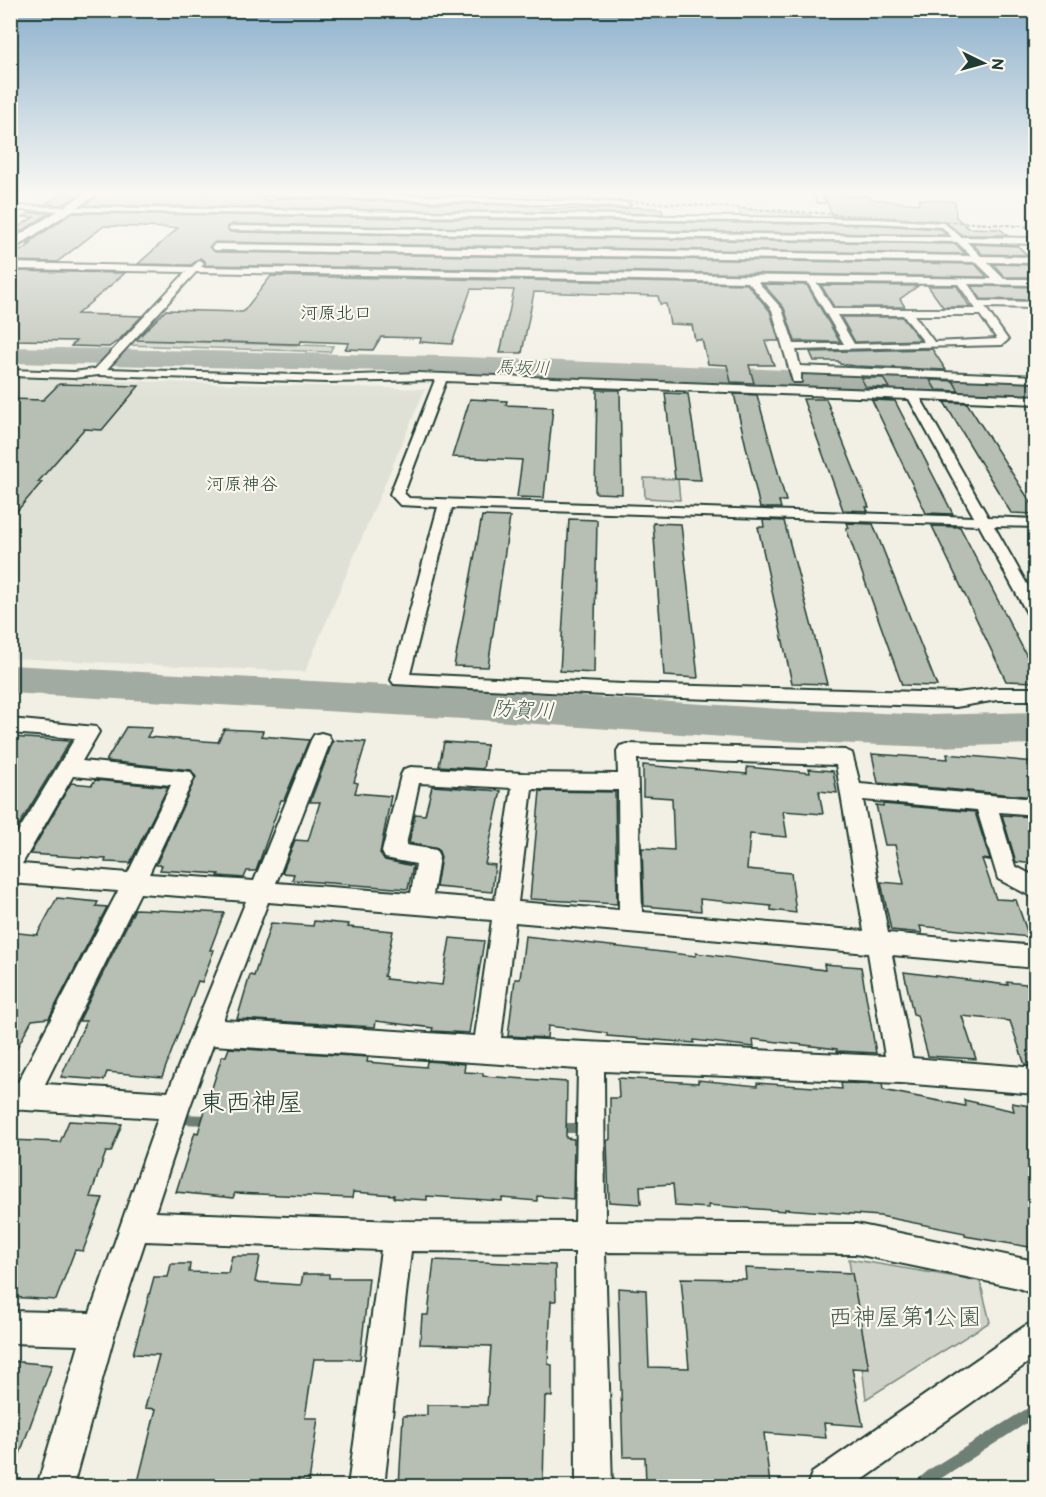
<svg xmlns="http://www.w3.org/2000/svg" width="1046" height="1497" viewBox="0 0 1046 1497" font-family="'Balsamiq Sans','Klee One',sans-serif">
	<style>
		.built { fill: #e0e1d6 }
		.green { fill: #cfd2c8; stroke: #77887e; stroke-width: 1.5 }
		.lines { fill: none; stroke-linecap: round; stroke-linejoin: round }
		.stream { fill: #6e7f75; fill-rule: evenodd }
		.river { fill: #a2aba1; fill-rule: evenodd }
		.building { fill: #b7beb3; stroke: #1f3d34; stroke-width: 1.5 }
		.street-casing { stroke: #1f3d34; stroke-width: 4 }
		.secondary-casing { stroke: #1f3d34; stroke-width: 5 }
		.street { fill: #fbf7ec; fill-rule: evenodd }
		.secondary { fill: #fbf7ec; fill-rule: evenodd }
		.rail { stroke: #1f3d34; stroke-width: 2; stroke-dasharray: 4 2; stroke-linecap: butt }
		.labels { text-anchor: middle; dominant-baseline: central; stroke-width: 4.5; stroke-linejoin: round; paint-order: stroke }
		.far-neighbourhood-label { font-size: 18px; fill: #1f3d34; stroke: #fbf7ec }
		.far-water-label { font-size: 18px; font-style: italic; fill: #465e55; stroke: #fbf7ec }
		.water-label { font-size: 21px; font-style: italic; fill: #465e55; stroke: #fbf7ec }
		.near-park-label { font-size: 24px; fill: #425b52; stroke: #fbf7ec }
		.near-neighbourhood-label { font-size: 26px; fill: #1f3d34; stroke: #fbf7ec }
	</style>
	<rect width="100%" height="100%" fill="#f2f0e5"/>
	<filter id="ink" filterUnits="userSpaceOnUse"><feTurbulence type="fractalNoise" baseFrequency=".0167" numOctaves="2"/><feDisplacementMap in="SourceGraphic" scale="12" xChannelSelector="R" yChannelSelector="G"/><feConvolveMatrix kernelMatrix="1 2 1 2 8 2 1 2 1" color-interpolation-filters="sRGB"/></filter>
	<g filter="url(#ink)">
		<!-- built -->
		<path class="built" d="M10,378l415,11 -120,283 -294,-14z"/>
		<!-- green -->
		<path class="green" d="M739,209l72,6 1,4 -71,-1z
			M132,340l201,6 -3,6 -202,-7z
			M644,478l34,1 2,21 -35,-2z
			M849,1259l131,22 10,41 -124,77z"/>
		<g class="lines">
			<!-- stream -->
			<path class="stream" d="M177,1114l33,1 4,1 1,4 -1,4 -4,1 -33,-1 -4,-1 -1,-4 1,-4z
				M558,1123h27l4,1 1,4 -1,4 -4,1h-27l-4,-1 -1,-4 1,-4z
				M1036,1403v14l-96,62 -9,7h-17l2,-5 14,-12z"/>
			<!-- river -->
			<path class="river" d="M10,347l430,9 596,24v16l-596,-24 -430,-9z
				M10,665l470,25 301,19 152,6 103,-3v32l-103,3 -152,-6 -301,-21 -470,-27z"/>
		</g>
		<!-- building -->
		<path class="building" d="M64,193h18l-19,12 -18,-1z
			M101,193l153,2 17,7 4,-4 265,8 4,3h82l10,-2 26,2 1,5 -578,-9z
			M825,195l44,1 2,3 48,5v-5l36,3 1,15 12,11 32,1 7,6h-45l-18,-14 -112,-5z
			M30,213h20l-28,18 -9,-1 21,-13h-11z
			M72,213l806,12 63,4 5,6 -713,-11 -6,3 3,5 726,12 9,10 -750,-12 -6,5 6,5 760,12 12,13 -782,-12v-4l-5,-3 -9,7 -53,-1 40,-36 -74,-2 -47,36 -47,-1v-3l21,-14h-4z
			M973,244l45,2 9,9 -45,-1z
			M993,264l42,1v12h-30z
			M10,271l115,2 -48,41 65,2 -23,24 -10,7 -38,-1 5,-5 -66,-1z
			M271,276l476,8 23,27 9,30h-14l9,24h-25l5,18 -23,-1 -4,-17 -19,-1 -6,-24h-7l-3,-15 -22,-1 -4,-20h-6l-2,-8 -124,-4 -12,61h-22l14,-63 -43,-1 -19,55 -32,-2 1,-4 -40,-1 -8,13 -28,-1 4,-6 -48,-2 -1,3 -164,-4 30,-30 77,2z
			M763,284l44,1 33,57 -45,-1 -11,-33z
			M821,285l97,1 -18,13 5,8h-71z
			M928,286h29l13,21h-27z
			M972,286l63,1v13l-54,-1z
			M841,317h61l18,23 -65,2z
			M932,349l14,21 -91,-4 -15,-2 -2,-3h-24l-4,-9z
			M861,378h22l6,10 -23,-1z
			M930,380l23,1 6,10 -23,-1z
			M59,384l80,2 -37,44 -18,-1 -46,53h4l-32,37v-120l33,1z
			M597,390h23l2,104 -27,-1z
			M665,393l23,1 13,86 -26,-1z
			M734,394l23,1 29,106h-7l2,7h-21z
			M470,399l37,2 -1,4 47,2 -9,91 -27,-1 5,-37 -70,-3z
			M803,399h23l43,108h-3l2,4 -25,-1z
			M872,400l23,1 58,113 -27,-1z
			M944,402l23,1 68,106v5l-24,-1z
			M482,516l28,1 -22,150 -34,-1z
			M569,519l28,1 -3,153 -34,-2z
			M763,520l21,1 43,163 -35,-1 -34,-156h6z
			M653,523l28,1 17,154 -34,-2z
			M847,523l26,1 64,162 -35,-1 -56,-157h3z
			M932,526l28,1 75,145v10l-29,-1z
			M126,727l26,1 -5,9 71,5 6,-13 39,2 -2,5 48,4 -25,60h-3l-25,71h-9l-3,7 -26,-2 1,-2 -59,-4 2,-5h-6l40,-88 -5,-7 -85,-9z
			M10,737l60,4 -60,99z
			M337,740l29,2 -12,40 4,1 -3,10 36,3 -11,57 5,7 28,6 -5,23 -116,-9 2,-6 -12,-1 13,-33 13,1 12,-39h-10l23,-61z
			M444,742l43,3 -4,24 -44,-3z
			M872,754l76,5 -1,-5 88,8v35l-157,-14z
			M643,765l104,9v-7l63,6 -1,-4 24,2 4,22 -18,-2 4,23 -40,-3 4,26 -37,-3 -3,35 44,4 5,40 -25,-3v-4l-71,-7 1,12 -57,-5 -2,-58 32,2 -2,-52 -29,-2z
			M95,780l73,7 -38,76 -25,-1 1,-3 -76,-5 41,-71 21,2z
			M432,786l69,5 -16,73 10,1 -3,27 -56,-5 5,-30 -3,-8 -29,-6 6,-29 10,1z
			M540,791l75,1 2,112 -87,-5z
			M883,804l92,8 15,48 -8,-1 14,40 20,1 13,37 -109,-11 2,7 -31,-3 -10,-48 23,2 -9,-39h-10l-9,-40 7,1z
			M1002,815l33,2v47l-19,-2z
			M57,898l41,4 -2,4 11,1 -58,111 -17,2 -22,41v-129l27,3z
			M135,909l89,4 -14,37h4l-12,32 -4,-1 -36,96 -55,-5 -3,8 -43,-3 25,-56h-7z
			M314,921l35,3 -1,3 45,4 -9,45 2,1v2l56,6 8,-47 34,3 -15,92 -37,-2 1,-3 -57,-7 -1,6 -138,-8 13,-44 4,1 17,-53 42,3z
			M525,936l171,20v-3l129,17 -1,-6 37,3 15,86 -39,-2v-2l-84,-10 1,8 -60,-7v3l-87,-7v-3l-59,-7 -1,12 -39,-2 7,-57h5z
			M904,972l104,13 -1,-3 28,3v81l-10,-1 -15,-44 -48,-5 14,43 -48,-3 -11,-41 -4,-1z
			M229,1048l139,9 -1,5 59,5 1,-6 38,3 -1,8 19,1v3l84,6 -1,56 8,1 -1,60 -36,-3v5l-35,-3v3l-75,-5v4l-33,-2v-3l-41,-3 -1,6 -117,-5 -2,5 -57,-6 19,-60 3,1 24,-77h4z
			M618,1078l80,5v-3l59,6v-3l85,6 -1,-6 41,1 1,6 82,16 -1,-6 50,11 -2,-8 23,4v141l-70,-12v-3l-85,-17 -95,-7v2l-77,-6 1,3 -34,-2 -2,-22 -33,2 1,18 -32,-2 -2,-61 3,-2v-41h9z
			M69,1121l53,3 -11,28h-5l-16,45 13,1 -20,53 -8,-1 -19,50 -46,-3v-157l50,2z
			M232,1256h28l-5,26 46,3 2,-11h26v4h40l-9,81h-46l-9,59h13l-9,64 -63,-2 -1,6h-108l19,-77 -11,-1 14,-53 -26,-1 21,-77h14l3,-13h19l-1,8 39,1z
			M434,1260l121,5 1,36h-5l-3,63 4,1v32l-7,-1 -2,90h-144l4,-70 24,-1v-10h60l4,-59 -71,-2 2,-29h6z
			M745,1268l107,5 17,96 -17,-1 11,58 -39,-3 2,15 -62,-5 6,52 -6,1 -118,-2 -1,-27h-22l-5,-169 28,2 3,77 40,1 -8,-90 65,1z
			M10,1361l42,4 -39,108h-3z"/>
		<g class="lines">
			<defs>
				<path id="street" d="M259,193h87l280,10 4,2 -4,2 -363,-12z
					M814,193h8l2,9h-6z
					M10,206l868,13 66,4 17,14 75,1v6l-69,-2 14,14 55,1v6l-49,-1 17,17h32v6l-68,-1 12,17 56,1v6l-51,-1 23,33 -6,5 -206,5 4,16 236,10v6l-235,-9v9h-8l-21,-72 -24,-28 -552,-10 -89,97 220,7 91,-3 618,23v8l-115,-5 67,118 48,2v8l-42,-1 42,74v20l-8,-5 -49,-90 -527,-17 -42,166 213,10 333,9 41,-5h39v12h-39l-41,7 -333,-11 -229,-12 -3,-4 47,-173 -38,-2 -10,-11 45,-114 -108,2 -229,-7 -24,3 -64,-2v-6l64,2 21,-3 91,-97 -176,-3v-6l182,4 8,-7 4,3 -3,4 792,12 -17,-17 -761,-12 -4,-3 4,-3 756,12 -14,-14 -727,-12 -1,-2 4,-2 719,11 -10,-10 -64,-4 -868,-13zM758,282l50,1 36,61h-50l-12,-35zM817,283l141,1 18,25h-143zM837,315h66l21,27 -70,2zM914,315h66l17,24 -63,3zM446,381l463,18 65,118 -565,-19 -5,-5z
					M10,719l86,8 3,5 -17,29 109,11 3,6 -45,96 105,7 57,-141 3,-5 7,-2 7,2 3,5 -55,143 135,10 5,-29 -31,-6 -3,-6 19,-77 3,-6 7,-2 112,6 95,1 -1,-23 3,-5 7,-2 218,6 7,3 8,31 176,15v16l-37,-3 16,54 21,11v22l-38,-20 -21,-69 -114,-10 25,133 148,13v22l-144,-13 20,103 124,10v26l-135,-11 -297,-12 1,151 251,2 169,35 11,4v33l-17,-8 -163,-34 -251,-2 7,234h-36l-1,-234 -164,-1 -27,235h-36l33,-236 -236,-9 -29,88 -43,157h-36l42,-141 -69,-2v-32l80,2 68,-195 -148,-9v-27h8l100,-191 -108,-8v-38l65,-107 -65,-5zM637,759l199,6 28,166 -222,-19zM73,776l98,9 -43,88 -106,-9zM419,783l93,5 -17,112 -62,-5 6,-38 -3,-7 -30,-5zM532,789l86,1 1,120 -101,-8zM140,893l106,8 -78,191 -123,-8zM268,902l224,18 -17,116 -252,-16zM515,922l353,31 17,103 -384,-18zM213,1045l365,24 -3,153 -177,-1 -243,-9 35,-106z
					M1036,1321v36l-182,129h-47l5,-13 213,-147z"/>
				<path id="secondary" d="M86,193h13l-89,58v-10z"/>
			</defs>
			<!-- street casing -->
			<use href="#street" class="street-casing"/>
			<!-- secondary casing -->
			<use href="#secondary" class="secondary-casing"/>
			<!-- street -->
			<use href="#street" class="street"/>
			<!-- secondary -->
			<use href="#secondary" class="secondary"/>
			<!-- rail -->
			<path class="rail" d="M503,193l533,34"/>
		</g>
	</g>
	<!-- sky -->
	<linearGradient id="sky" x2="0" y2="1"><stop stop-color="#8cb0cc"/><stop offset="0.48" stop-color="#f9f8f3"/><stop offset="1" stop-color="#f9f8f3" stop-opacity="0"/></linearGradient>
	<rect width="1046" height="403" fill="url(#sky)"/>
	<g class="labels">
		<!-- far-neighbourhood labels -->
		<g class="far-neighbourhood-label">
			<text x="336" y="313">河原北口</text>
			<text x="242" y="484">河原神谷</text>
		</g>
		<!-- far-water labels -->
		<g class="far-water-label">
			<text transform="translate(523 368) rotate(2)">馬坂川</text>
		</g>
		<!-- water labels -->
		<g class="water-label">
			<text transform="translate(523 710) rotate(3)">防賀川</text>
		</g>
		<!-- near-park labels -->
		<g class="near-park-label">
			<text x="905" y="1317">西神屋第1公園</text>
		</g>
		<!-- near-neighbourhood labels -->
		<g class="near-neighbourhood-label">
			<text x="251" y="1103">東西神屋</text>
		</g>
	</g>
	<!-- margin -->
	<rect width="1046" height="1497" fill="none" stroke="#fbf7ec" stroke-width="36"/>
	<rect x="18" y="18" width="1010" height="1461" fill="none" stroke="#1f3d34" stroke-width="2" filter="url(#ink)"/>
	<!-- north arrow -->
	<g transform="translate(983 63) rotate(95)" stroke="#fbf7ec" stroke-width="4.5" paint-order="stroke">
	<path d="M0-4.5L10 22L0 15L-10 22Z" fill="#1f3d34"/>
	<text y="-9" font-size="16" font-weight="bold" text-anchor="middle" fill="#1f3d34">N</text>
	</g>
</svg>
